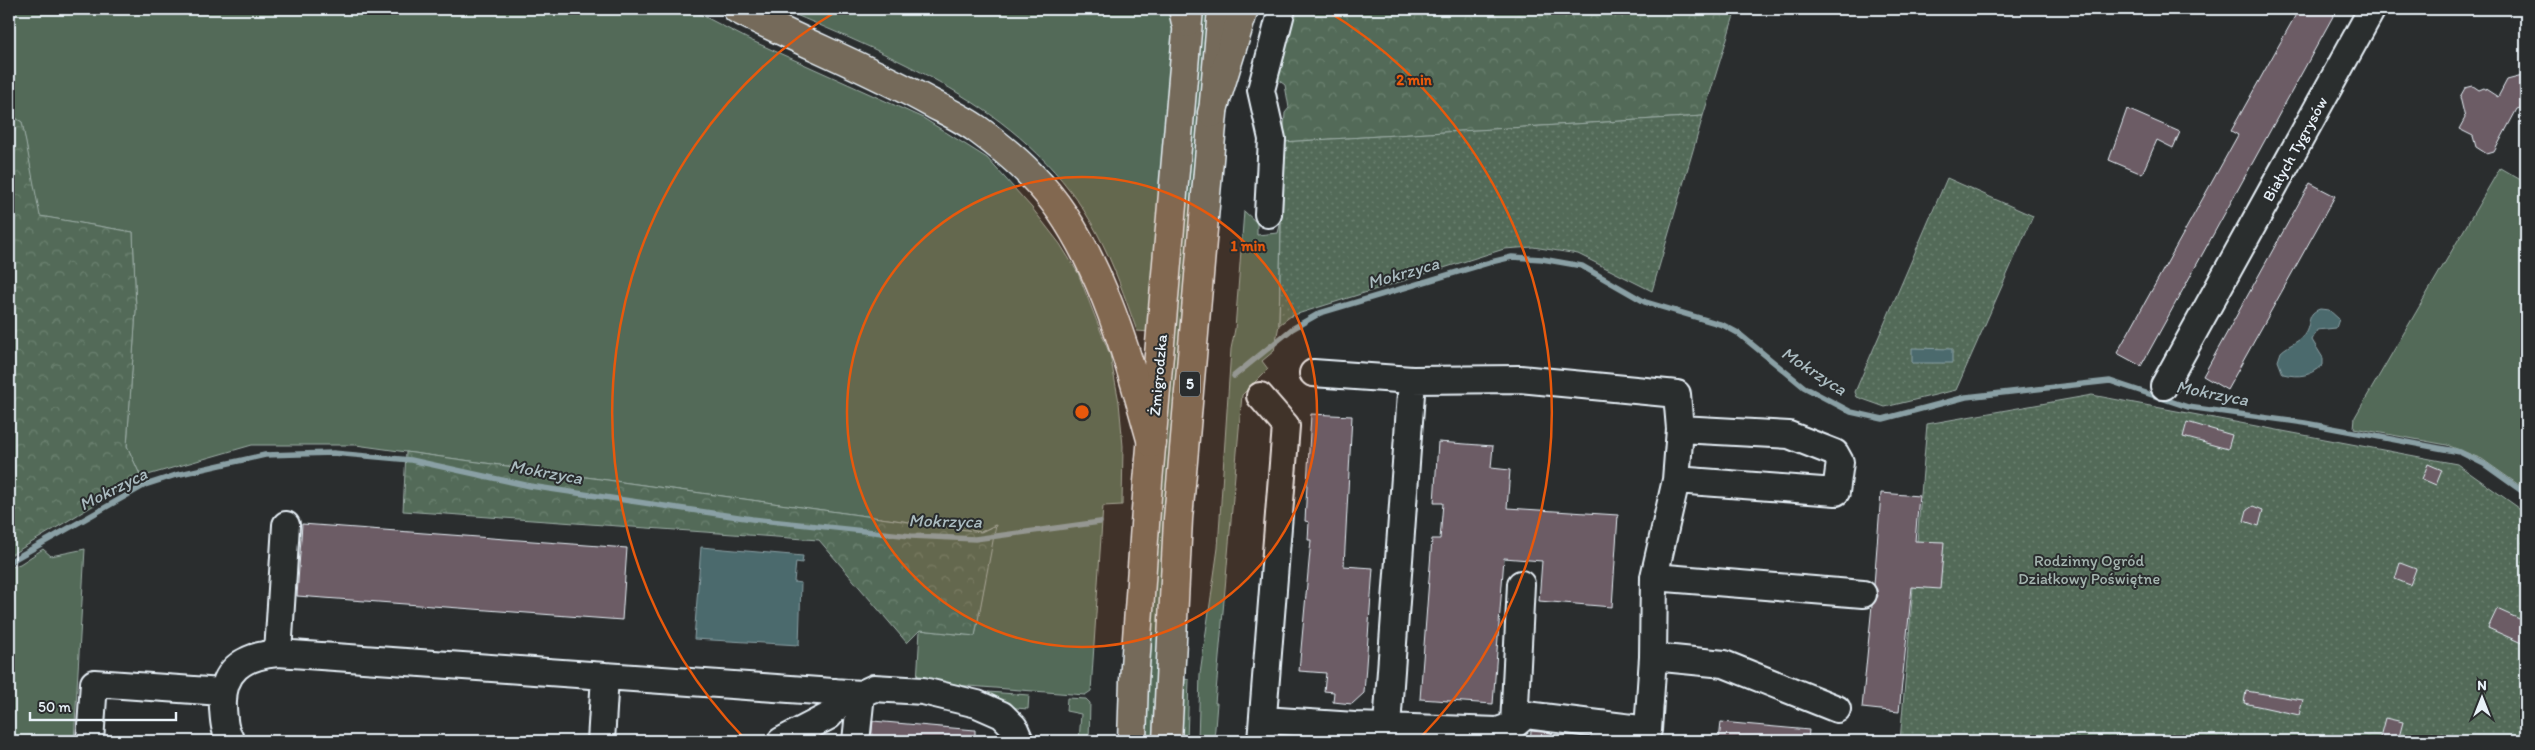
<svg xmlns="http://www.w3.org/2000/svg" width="2535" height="750" viewBox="0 0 2535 750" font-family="Itim,sans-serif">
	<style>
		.grass { fill: #536b58; stroke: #9eaea8 }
		.forest { fill: url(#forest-crowns); stroke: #9eaea8 }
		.garden { fill: url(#garden-dots); stroke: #9eaea8 }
		.water { fill: #4c6a6d; stroke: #8aa0a5 }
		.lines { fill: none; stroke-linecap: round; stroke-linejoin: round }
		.stream { stroke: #8aa0a5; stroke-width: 5.5 }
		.building { fill: #6c5c65; stroke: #e8f1f8 }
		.minor-casing { stroke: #e8f1f8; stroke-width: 30 }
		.major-casing { stroke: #e8f1f8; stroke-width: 31 }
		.highway-casing { stroke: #e8f1f8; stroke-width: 31 }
		.minor { stroke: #2a2d2e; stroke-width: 26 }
		.major { stroke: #746a5a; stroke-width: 28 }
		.highway { stroke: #746a5a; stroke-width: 28 }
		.ring { fill: none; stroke: #e8590c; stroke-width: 2.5 }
		.labels { text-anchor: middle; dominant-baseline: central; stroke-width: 4; stroke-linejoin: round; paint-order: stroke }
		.shield { fill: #2a2d2e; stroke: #afb6bb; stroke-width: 1 }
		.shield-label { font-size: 15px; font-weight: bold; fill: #e8f1f8 }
		.street-label { font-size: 16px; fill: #e8f1f8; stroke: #2a2d2e }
		.park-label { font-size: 16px; fill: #a5b5b0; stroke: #2a2d2e }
		.water-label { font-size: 18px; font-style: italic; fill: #aabbc0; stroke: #2a2d2e }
		.centre { fill: #e8590c; stroke: #2a2d2e; stroke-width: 2.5 }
		.ring-label { font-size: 15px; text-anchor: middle; font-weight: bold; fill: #e8590c; stroke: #2a2d2e; stroke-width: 4; stroke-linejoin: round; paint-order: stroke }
	</style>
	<defs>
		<pattern id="forest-crowns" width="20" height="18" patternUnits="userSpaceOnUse" patternTransform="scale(1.25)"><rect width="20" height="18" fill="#536b58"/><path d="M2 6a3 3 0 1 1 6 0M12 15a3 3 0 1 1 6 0" fill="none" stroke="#6c8171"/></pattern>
		<pattern id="garden-dots" width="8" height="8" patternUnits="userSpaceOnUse" patternTransform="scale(1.25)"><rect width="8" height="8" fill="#536b58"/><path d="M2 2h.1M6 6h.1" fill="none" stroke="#6c8171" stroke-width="1.8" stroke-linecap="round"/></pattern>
	</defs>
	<rect width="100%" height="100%" fill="#2a2d2e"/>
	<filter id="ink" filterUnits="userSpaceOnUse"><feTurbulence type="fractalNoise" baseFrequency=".02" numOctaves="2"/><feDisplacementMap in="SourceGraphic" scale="10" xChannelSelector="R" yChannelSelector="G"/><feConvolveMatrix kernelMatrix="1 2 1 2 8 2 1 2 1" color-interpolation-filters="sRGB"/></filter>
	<g filter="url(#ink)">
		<!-- grass -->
		<path class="grass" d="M9,9c48,0 96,4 143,0h538l58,30 175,79 64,40 45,50 28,36 18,29 32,82 9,47 4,44 -1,59 -19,1 -12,185 -6,4 -168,-13 3,-52 55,6 20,-111 -14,7 -625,-87h-104l-111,32 -14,-31 9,-136 -3,-78 -94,-16 -17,-94 -13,-8z
			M782,9h391l-1,44 -22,279 -13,-1c-12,-33 -23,-67 -40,-98 -64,-122 -196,-173 -315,-224z
			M1201,9h8l-54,732h-9l-1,-32 19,-272z
			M2500,168l26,15v307l-44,-31 -35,-14 -93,-17 1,-11z
			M1244,211l13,12v12l21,-2 3,-12 -2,104 -5,26 -12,10 6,8 -26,26 -27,308h2l-3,38h-16l2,-67 18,-126 13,-199 4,-20z
			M43,549l8,7 34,-7 -11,192h-65v-173l11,-4z
			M1181,678l8,2 -2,61h-8z
			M988,692l41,3 -1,14 -12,-1z
			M1067,698l19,1 4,4 -1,38h-10l2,-27 -15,-3z"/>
		<!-- forest -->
		<path class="forest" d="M1292,9h444l-33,107 -420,26 2,-29 4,-5 -4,-23 -8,-6z
			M9,114l13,8 18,94 93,16 3,78 -9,136 14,31 -132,79z
			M406,452l575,80 15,-7 -21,111 -55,-6 -13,13 -88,-103 -416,-29z"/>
		<!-- garden -->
		<path class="garden" d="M1703,116l-51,175 -74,-37 -45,-7 -29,2 -213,67 -12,9 4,-183z
			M1947,178l86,38 -77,174 -71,17 -28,-10 -2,-5z
			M2092,395l365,69 69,49v228h-626l27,-317z"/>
		<!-- water -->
		<path class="water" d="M2320,309l9,1 10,9 -3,9 -19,2 -5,10 11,18v7c-12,11 -24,13 -40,9l-5,-13 3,-9c8,-8 20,-10 25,-20 5,-10 1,-19 14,-23z
			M1912,348l40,1v14h-40z
			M701,547l102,9 -1,7 -6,-1 -2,20 7,1 -2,62 -105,-6z"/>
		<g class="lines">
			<!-- stream -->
			<path class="stream" d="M1234,376l58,-47 28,-16 171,-51 21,-5 30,2 40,7 63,36 78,23 15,8 66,54 47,25 32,7 83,-22 144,-16 78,26 117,16 155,29 24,12 42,30
				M9,562l136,-77 31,-10 89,-20 68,-2 78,7 119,26 222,33 159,17 64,3 125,-17"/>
		</g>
		<!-- building -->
		<path class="building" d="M2299,9h38l-196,357 -24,-13 121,-218 -7,-4z
			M2526,75v31l-9,3 -23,43 -7,2 -11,-7 -3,-11 -14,-7 6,-11 -5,-21 5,-9 8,-2 6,4 5,-2 14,9 9,-17z
			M2127,109l53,23 -7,16 -16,-8 -15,34 -33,-14z
			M2310,183l25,13 -108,194 -24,-14z
			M1311,414l41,2 -8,150 29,2 -9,125 -12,11 -19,-2 1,-10 -10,-1 2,-18 -27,-2 12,-131h-3l1,-18 -4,-1z
			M2187,422l45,13 -4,14 -45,-12z
			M1438,442l55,4 -2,22 19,2 -3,38 111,7 -6,92 -73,-6 3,-40 -38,-3 -11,146 -73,-5 12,-160h8l3,-36h-9z
			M2428,464l14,6 -6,15 -14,-6z
			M1881,493l38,3 -4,45 29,1 -4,47 -28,-2 -13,125 -37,-4 10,-103 6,-9 -4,-11z
			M2253,506l10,4 -4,16 -15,-5 3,-11z
			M302,524l325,24 -5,72 -325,-24z
			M2400,563l16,6 -6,16 -15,-6z
			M2497,609l29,13v23l-38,-17z
			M2246,691l57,9 -4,15 -55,-12z
			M2385,718l18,4 -5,19h-19z
			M873,721l102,9v11h-104z
			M1721,722l88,8 -1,11h-89z
			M1531,731l21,2v8h-22z"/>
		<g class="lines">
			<defs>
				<path id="minor" d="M1268,214l4,-75 -11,-49 21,-81
					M2164,386l208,-377
					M1260,396l26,30 -25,315
					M1676,480l160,12 4,-30 -5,-9 -46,-18 -109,-6
					M286,525l-8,128 583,41 13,-6 49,3 54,13 25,11 12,12 6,14
					M1654,577l209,17
					M1653,657l71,7 113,45
					M1263,720l92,6 143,5 16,-6 12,-10 122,15 5,-73 1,-80 22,-97 4,-51 -3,-35 -157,-15 -108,1 -99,-7
					M1514,725l7,-141
					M1387,726l25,-346
					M90,741l4,-58 128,9
					M231,741c-7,-11 -7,-20 -8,-33 -2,-38 20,-52 55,-55
					M601,741l4,-65
					M781,741l48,-25 5,-6 1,-18
					M856,741l5,-47"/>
				<path id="major" d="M1132,741l2,-60 14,-199 41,-473
					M1167,741l11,-222 44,-510"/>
				<path id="highway" d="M737,9c64,33 131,59 194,94 15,8 32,16 46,26 19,14 39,30 55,47 65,65 96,181 120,267
					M1183,9l3,14
					M1212,113l32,-104"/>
			</defs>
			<!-- minor casing -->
			<use href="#minor" class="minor-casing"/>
			<!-- major casing -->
			<use href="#major" class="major-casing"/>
			<!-- highway casing -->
			<use href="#highway" class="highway-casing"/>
			<!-- minor -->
			<use href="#minor" class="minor"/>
			<!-- major -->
			<use href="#major" class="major"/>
			<!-- highway -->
			<use href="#highway" class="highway"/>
		</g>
	</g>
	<!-- distance rings -->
	<circle cx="1082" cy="412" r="235" fill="#e8590c" fill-opacity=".12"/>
	<g class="ring">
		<circle cx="1082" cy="412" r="235"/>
		<path d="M744 738A470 470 0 0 1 840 9M1324 9A470 470 0 0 1 1420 738"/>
	</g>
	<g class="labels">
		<!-- shield labels -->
		<rect class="shield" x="1180" y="371.5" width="20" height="25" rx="4"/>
		<g class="shield-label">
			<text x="1190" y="384">5</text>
		</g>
		<!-- street labels -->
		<g class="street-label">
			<text transform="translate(2295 149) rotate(-61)">Białych Tygrysów</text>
			<text transform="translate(1158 375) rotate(-85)">Żmigrodzka</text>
		</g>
		<!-- park labels -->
		<g class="park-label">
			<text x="2089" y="560">Rodzinny Ogród<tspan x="2089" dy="18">Działkowy Poświętne</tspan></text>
		</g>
		<!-- water labels -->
		<g class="water-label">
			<text transform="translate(1403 273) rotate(-16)">Mokrzyca</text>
			<text transform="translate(1814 371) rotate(33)">Mokrzyca</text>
			<text transform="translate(2212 393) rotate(11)">Mokrzyca</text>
			<text transform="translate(546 472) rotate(10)">Mokrzyca</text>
			<text transform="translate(113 489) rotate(-27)">Mokrzyca</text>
			<text transform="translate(945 521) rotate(1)">Mokrzyca</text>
		</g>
	</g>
	<circle cx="1082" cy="412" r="8" class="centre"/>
	<g class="ring-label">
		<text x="1414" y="85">2 min</text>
		<text x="1248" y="251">1 min</text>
	</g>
	<!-- margin -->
	<rect width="2535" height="750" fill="none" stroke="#2a2d2e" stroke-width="30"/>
	<rect x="15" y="15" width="2505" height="720" fill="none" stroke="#e8f1f8" stroke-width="2" filter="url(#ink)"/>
	<!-- north arrow -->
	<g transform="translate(2482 698)" stroke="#2a2d2e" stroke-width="4" paint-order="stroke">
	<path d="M0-4L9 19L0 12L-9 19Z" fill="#e8f1f8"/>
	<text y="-8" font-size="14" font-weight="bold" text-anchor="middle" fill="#e8f1f8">N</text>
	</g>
	<!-- scale -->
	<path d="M30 712v8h146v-8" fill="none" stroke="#e8f1f8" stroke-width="2.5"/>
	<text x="38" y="712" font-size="15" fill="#e8f1f8" stroke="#2a2d2e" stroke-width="4" paint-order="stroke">50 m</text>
</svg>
